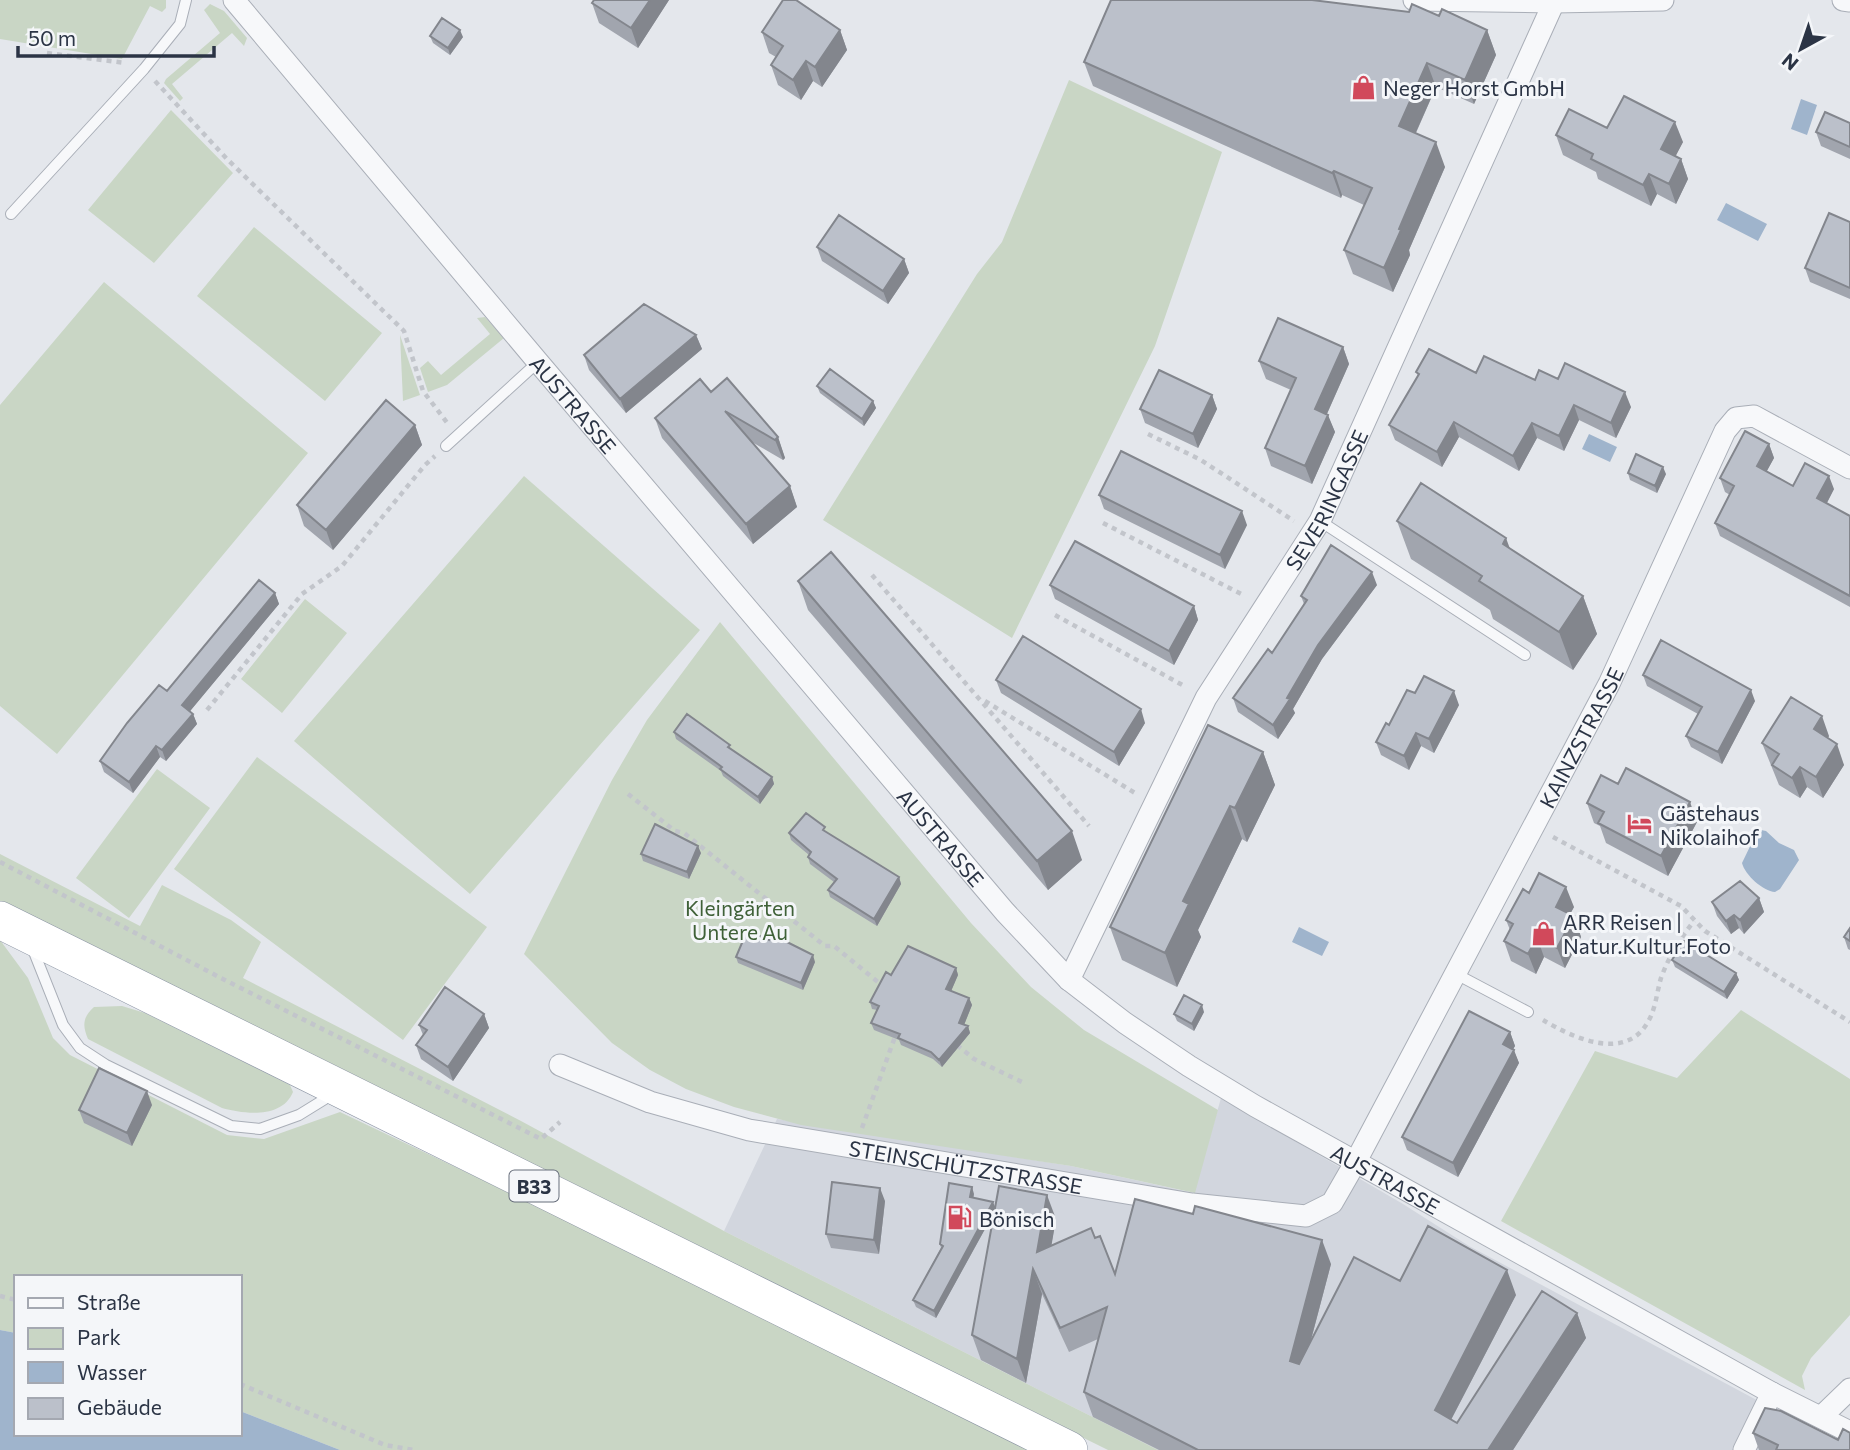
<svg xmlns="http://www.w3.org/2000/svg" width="1850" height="1450" viewBox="0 0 1850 1450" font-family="Commissioner,sans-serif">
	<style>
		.built { fill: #d2d6de }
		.green { fill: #c9d6c5 }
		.water { fill: #9fb4cc }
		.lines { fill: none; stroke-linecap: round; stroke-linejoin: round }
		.service-casing { stroke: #a9aeb7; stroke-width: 12 }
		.minor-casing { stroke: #a9aeb7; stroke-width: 23 }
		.trunk-casing { stroke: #8b94a3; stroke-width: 38 }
		.path { stroke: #c2c5cb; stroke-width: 4.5; stroke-dasharray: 5 5; stroke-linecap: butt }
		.service { stroke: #f7f8fa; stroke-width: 10 }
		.minor { stroke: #f7f8fa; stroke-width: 21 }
		.trunk { stroke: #fff; stroke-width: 37 }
		.wall { fill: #a1a5ae }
		.shaded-wall { fill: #83868d }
		.building { fill: #bbc0ca; stroke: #83868d; stroke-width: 2 }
		.labels { text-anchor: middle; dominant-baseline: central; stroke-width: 6; stroke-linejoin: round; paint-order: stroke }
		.shield { fill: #f4f6f9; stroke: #676e7b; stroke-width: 2 }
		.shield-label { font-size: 19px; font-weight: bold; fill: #2b3445 }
		.poi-label { font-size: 21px; fill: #2b3445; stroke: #f4f6f9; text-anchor: start }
		.street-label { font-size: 21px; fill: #2b3445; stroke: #f4f6f9 }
		.park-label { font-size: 21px; fill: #3f6138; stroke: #f4f6f9 }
	</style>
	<rect width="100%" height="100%" fill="#e4e7ec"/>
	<!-- built -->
	<path class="built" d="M1221,1098l182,106 66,42 381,204h-692l-434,-219 53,-112 294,47 123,27z"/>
	<!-- green -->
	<path class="green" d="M0,0h166v8l-4,4 -12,-6 -28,53 -122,-20z
		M210,4l14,7 23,27 -3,8 -12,-13 -60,51 11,14 -3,3 -16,-18 2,-4 54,-46 -16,-23z
		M1069,80l153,72 -67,194 -143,292 -189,-118 154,-246 25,-32z
		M171,110l62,63 -79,90 -66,-53z
		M254,227l128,106 -57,68 -128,-105z
		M104,282l204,171 -251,301 -57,-48v-301z
		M485,317l19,21 -57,47 -19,7 -8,-24 8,-7 13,14 49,-41 -13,-16z
		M400,335l20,60 -17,6z
		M524,476l176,154 -230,264 -176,-153z
		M305,599l42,34 -65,80 -41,-34z
		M720,622l251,301 60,64 53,43 134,80 -23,83 -124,-27 -270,-41 -67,-18 -48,-18 -36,-19 -38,-27 -88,-89 88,-174 35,-60z
		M257,757l230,170 -84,113 -229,-171z
		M157,769l53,39 -81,110 -53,-40z
		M0,854l140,72 22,-41 69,35 30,22 -18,36 278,143 203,110 434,219h-50l-1073,-530 -35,-19z
		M0,940l28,38 25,60 17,17 157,80 37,4 76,-27 233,111 458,227h-691l-100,-39v-134h-224v56l-16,-3z
		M122,1006l23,7 145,72 3,7c-11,27 -49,22 -71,16l-134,-69c-6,-14 -5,-22 6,-32z
		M1741,1010l109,69v236l-39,43 -9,18 3,14 -304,-169 94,-170 82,27z"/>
	<!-- water -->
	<path class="water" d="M1801,99l16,6 -10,30 -16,-6z
		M1726,203l41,21 -9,17 -41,-21z
		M1589,434l28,13 -7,15 -28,-13z
		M1761,830l5,1 13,12 15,7 5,10 -19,29 -5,3c-12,-1 -30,-17 -33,-29l14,-29z
		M1299,927l30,15 -7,14 -30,-14z
		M0,1330l16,3v101h224v-23l100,39h-340z"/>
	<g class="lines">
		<defs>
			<path id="service" d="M11,214l133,-145 36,-45 6,-24
				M446,446l92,-84
				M1320,521l205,134
				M32,947l31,78 17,23 26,17 125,61 29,3 39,-14 34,-21
				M1456,974l72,38"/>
			<g id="minor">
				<path id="s1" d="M234,0l304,362 467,550 64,68 56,43 64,43 66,40 517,287 78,39"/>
				<path d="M1414,0l140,2 109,-2"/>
				<path d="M1843,0l7,1"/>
				<path id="s2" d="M1069,980l137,-282 114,-177 234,-519"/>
				<path id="s3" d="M560,1065l90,37 99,28 443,74 114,12 26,-13 23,-40 254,-479 116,-253 11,-13 18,-2 96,52"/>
				<path d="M1821,1417l29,-28"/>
				<path d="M1744,1450l28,-57"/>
			</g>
			<path id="trunk" d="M0,920l1069,530"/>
		</defs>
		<!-- service casing -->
		<use href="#service" class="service-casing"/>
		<!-- minor casing -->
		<use href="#minor" class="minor-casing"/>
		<!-- trunk casing -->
		<use href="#trunk" class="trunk-casing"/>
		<!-- path -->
		<path class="path" d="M47,53l79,10
			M155,81l72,78 177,172 19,60 25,33
			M1148,434l53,26 93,61
			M1103,523l142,73
			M872,575l217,251
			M1055,615l131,72
			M985,701l150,92
			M207,710l95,-116 40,-28 83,-101 10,-9
			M628,794l47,37 9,2 141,113h9l50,41
			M1553,837l128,69 24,25 145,91
			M0,862l219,115 322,162 19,-17
			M1543,1020c30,18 84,43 106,0 7,-13 8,-29 12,-42 8,-22 19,-39 33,-57
			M957,1045l17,14 48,23
			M862,1128l34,-94
			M0,1296l16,4
			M240,1384l145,61 29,5"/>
		<!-- service -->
		<use href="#service" class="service"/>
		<!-- minor -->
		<use href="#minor" class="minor"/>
		<!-- trunk -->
		<use href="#trunk" class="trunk"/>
	</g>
	<!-- wall -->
	<path class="wall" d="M669,0l-31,48 -39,-25 -7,-20z
		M1439,16l48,14 9,25 -22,49 -38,-17 -20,46 29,34 -36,83 1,5 -17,37 -40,-18 -9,-24 20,-45 -22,-10 -1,3 -248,-112 -9,-24z
		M840,30l7,20 -25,37 -9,-6 -12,19 -23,-15 -7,-20 5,-8 -7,-4 -7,-21z
		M430,36l33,1 -13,18 -17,-12z
		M1850,123v36l-29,-13 -5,-14z
		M1607,128l76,14 -8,14 6,3 7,20 -12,25 -19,-10 -6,12 -53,-27 -2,-7 -33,-17 -7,-20z
		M1850,222v77l-40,-17 -5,-14z
		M817,247l87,12 5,14 -21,31 -66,-43z
		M696,335l6,14 -76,64 -37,-43 -5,-15z
		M1343,347l6,17 -22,50 8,18 -23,52 -41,-18 -6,-18 26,-58 -25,-11 -7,-18z
		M1416,372l60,1 59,7 23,-1 73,28 -15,31 -37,-18 -15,31 -27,-13 -18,33 -60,-34 -17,30 -47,-27 -6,-15 29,-49z
		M817,386l56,15 3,7 -12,18 -44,-33z
		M711,392l67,45 7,21 -2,2 -31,-18 38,44 7,21 -44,37 -91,-106 -7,-20z
		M1212,395l5,14 -19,39 -53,-25 -5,-14z
		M415,425l7,20 -89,105 -29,-24 -7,-21z
		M1769,444l5,14 -8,14 27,14 41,3 -7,14 23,13v91l-130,-71 -5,-13 15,-28 -5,-3 -5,-14z
		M1628,473l38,1 -9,19 -27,-13z
		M1099,495l148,30 -22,44 -121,-60z
		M1397,521l113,28 73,47 14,38 -24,36 -80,-51 -3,-9 -79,-51z
		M798,581l284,279 -34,30 -240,-280z
		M1050,585l144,21 4,14 -24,45 -119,-66z
		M1377,585l-55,74 -29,50 2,4 -17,26 -40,-27 -5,-14 39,-45 32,-49 -3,-8z
		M275,593l4,11 -89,107 3,3 4,10 -31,37 -6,-4 -27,36 -29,-21 -4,-11 67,-70z
		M1643,675l112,26 -33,63 -31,-17 -5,-11 12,-22 -51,-28z
		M996,680l149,43 -26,43 -118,-73z
		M1415,693l44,12 -25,48 -13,-7 -12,24 -28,-15 -5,-13z
		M674,732l57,17 41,28 2,7 -14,20 -37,-28 -2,-5 -45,-32z
		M1829,736l-1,2 16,27 -21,33 -16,-11 -7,11 -21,-13 -17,-42z
		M1263,752l12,33 -28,57 -5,-3 -44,91 3,7 -24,50 -55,-27 -12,-33z
		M1618,784l79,38 -29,54 -62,-33 -6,-17 -6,-3 -7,-20z
		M789,833h39l71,44 2,7 -24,42 -47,-29 -2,-7 6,-8 -24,-18 -2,-7 1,-2 -18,-15z
		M701,853l-12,26 -46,-18 -2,-7z
		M1529,893l45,14 -4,7 4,2 7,21 -16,31 -21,-11 -8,17 -25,-13 -7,-20 6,-11 -4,-10z
		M1759,898l5,14 -20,22 -5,-6 -8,6 -14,-18 -5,-14z
		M1850,928v22l-2,-1 -4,-12z
		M736,957l79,5 -12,28 -65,-27z
		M1672,960l64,13 3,7 -12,19 -52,-32z
		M956,968l2,7 -7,16 18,7 3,7 -8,20 4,1 2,7 -28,34 -9,-8 -32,-14 -2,-5 -25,-10 -3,-7 6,-13 -5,-1 -2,-7 21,-27z
		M1204,1012l-10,19 -17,-10 -3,-7z
		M484,1014l5,14 -36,53 -32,-22 -5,-14 7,-10 -4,-10z
		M1510,1032l5,14 -2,3 6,14 -61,114 -51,-27 -5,-13z
		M152,1105l-20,41 -48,-23 -5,-13z
		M974,1194l-1,4 22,9 61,12 -5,27 44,-8 20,36 216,-10 -20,76 89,-59 116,14 -65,125 6,3 120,-110 9,25 -73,112h-354l-66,-33 -9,-25 14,-53 -29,13 -27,-58 -16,89 -45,-23 -9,-25 23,-124 -59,107 -20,-11 -3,-7 28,-52 -1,-4z
		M885,1201l-6,53 -48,-6 -5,-14z
		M1753,1433l85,7 12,10h-91z"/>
	<!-- shaded-wall -->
	<path class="shaded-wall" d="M650,0h19l-31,48 -7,-20z
		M460,30l3,7 -13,18 -2,-7z
		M840,30l7,20 -25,37 -7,-20z
		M1487,30l9,25 -22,49 -9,-24z
		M806,61l7,20 -12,19 -8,-20z
		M1427,63l9,24 -28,63 -9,-24z
		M1675,122l8,20 -14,27 -8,-20z
		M1436,142l9,25 -36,83 1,5 -17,37 -9,-24 15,-39z
		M1681,159l7,20 -12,25 -7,-20z
		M1334,171l8,24 -1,3 -9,-25z
		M1649,174l8,20 -6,12 -8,-21z
		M904,259l5,14 -21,31 -5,-13z
		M696,335l6,14 -76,64 -6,-14z
		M1343,347l6,17 -28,63 -6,-18z
		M1625,392l6,15 -15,31 -5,-15z
		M1212,395l5,14 -19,39 -5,-14z
		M873,401l3,7 -12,18 -2,-7z
		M1574,405l5,15 -15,31 -5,-15z
		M1328,415l7,17 -23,52 -7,-18z
		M1454,422l5,15 -17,30 -5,-15z
		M1532,423l5,15 -18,33 -6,-15z
		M415,425l7,20 -89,105 -7,-20z
		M778,437l7,21 -2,2 -8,-20z
		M1769,444l5,14 -12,22 -5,-14z
		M1663,467l3,7 -9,19 -2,-7z
		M1829,476l5,13 -12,23 -5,-14z
		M790,486l7,21 -44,37 -7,-20z
		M1242,511l5,14 -22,44 -5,-14z
		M1506,538l14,38 -17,-32z
		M1372,572l5,13 -55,74 -29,50 2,4 -17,26 -5,-14 14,-27 31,-53z
		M275,593l4,11 -93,112 -4,-11z
		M1583,596l14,38 -24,36 -14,-38z
		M1194,606l4,14 -24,45 -5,-14z
		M1751,690l4,11 -33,63 -4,-12z
		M1454,691l5,14 -25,48 -5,-14z
		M1141,709l4,14 -26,43 -5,-14z
		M193,714l4,10 -31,37 -4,-11z
		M1822,716l7,20 -8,14 -7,-21z
		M1416,733l5,13 -12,24 -5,-14z
		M1837,744l7,21 -21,33 -7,-21z
		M156,746l4,11 -27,36 -4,-11z
		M1263,752l12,33 -28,57 -12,-34z
		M1800,767l7,20 -7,11 -8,-20z
		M772,777l2,7 -14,20 -2,-7z
		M1690,802l7,20 -29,54 -7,-20z
		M1230,806l12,33 -44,91 3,7 -24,50 -12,-34 18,-52z
		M1072,831l10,29 -34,30 -11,-29z
		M698,846l3,7 -12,26 -2,-7z
		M899,877l2,7 -24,42 -3,-7z
		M1566,887l8,20 -11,20 -7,-20z
		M1759,898l5,14 -20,22 -4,-14z
		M1734,915l5,13 -8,6 -5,-13z
		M1574,916l7,21 -16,31 -8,-20z
		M1537,937l7,20 -8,17 -8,-20z
		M813,955l2,7 -12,28 -2,-7z
		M956,968l2,7 -9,21 -3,-7z
		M1736,973l3,7 -12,19 -3,-7z
		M969,998l3,7 -10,25 -3,-7z
		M1202,1005l2,7 -10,19 -2,-7z
		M484,1014l5,14 -36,53 -5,-14z
		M968,1026l2,7 -28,34 -3,-7z
		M1510,1032l5,14 -7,12 -5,-14z
		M1514,1050l5,13 -61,114 -5,-14z
		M147,1091l5,14 -20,41 -5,-13z
		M972,1187l2,7 -2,10 -2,-7z
		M880,1188l5,13 -6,53 -5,-14z
		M1047,1195l9,24 -10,58 -9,-25z
		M993,1202l3,7 -60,109 -2,-7z
		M1322,1240l9,24 -32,121 -9,-24z
		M1033,1269l9,25 -16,89 -9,-24z
		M1507,1270l9,25 -73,140 -8,-25z
		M1577,1313l9,25 -73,112h-25z"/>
	<!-- building -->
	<path class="building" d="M594,0h56l-19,28 -39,-25z
		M783,0h13l44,30 -25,37 -9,-6 -13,19 -22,-15 12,-19 -21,-14z
		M1111,0h201l97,12 3,-8 27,12 3,-7 45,21 -22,50 -38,-17 -28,63 37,16 -37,87 2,1 -17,38 -40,-18 28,-62 -38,-17 -2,2 -248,-111z
		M442,18l18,12 -12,18 -18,-12z
		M1624,96l51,26 -14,27 20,10 -12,25 -20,-10 -6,11 -52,-26 2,-5 -37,-19 13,-26 38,19z
		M1825,112l25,11v24l-34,-15z
		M1829,213l21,9v66l-45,-20z
		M839,215l65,44 -21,32 -66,-44z
		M644,304l52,31 -76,64 -36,-44z
		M1278,318l65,29 -28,62 13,6 -23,51 -40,-18 31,-70 -37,-17z
		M1429,349l47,24 8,-17 51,24 4,-10 19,9 7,-16 60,29 -14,31 -37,-18 -15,31 -27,-13 -19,33 -59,-34 -17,30 -48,-27 30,-51 -3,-2z
		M830,369l43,32 -11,18 -45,-33z
		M1159,370l53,25 -19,39 -53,-25z
		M727,378l51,59 -3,3 -50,-29 65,75 -44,38 -91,-106 45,-39 11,13z
		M386,400l29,25 -89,105 -29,-25z
		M1745,431l24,13 -12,22 36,20 12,-23 24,13 -12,22 33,18v80l-135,-73 19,-37 -14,-8z
		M1121,451l121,60 -22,44 -121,-60z
		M1636,454l27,13 -8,19 -27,-13z
		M1421,483l85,55 -3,6 80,52 -24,36 -80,-51 3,-5 -85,-55z
		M1075,541l119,65 -25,45 -119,-66z
		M1331,545l41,27 -54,73 -31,53 3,1 -17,26 -40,-27 35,-49 4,4 35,-53 -6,-4z
		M831,552l241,279 -35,30 -239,-280z
		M259,580l16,13 -93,112 11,9 -31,36 -6,-4 -27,36 -29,-21 27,-38 32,-38 8,6z
		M1023,636l118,73 -27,43 -118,-72z
		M1661,640l90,50 -33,62 -32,-16 16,-29 -59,-32z
		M1424,676l30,15 -25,48 -13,-6 -12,23 -28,-14 10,-19 3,2 18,-35 8,3z
		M1791,697l31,19 -8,13 23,15 -21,33 -16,-10 -8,11 -20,-13 7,-11 -17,-11z
		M687,714l43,31 -2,2 44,30 -14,20 -38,-28 2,-2 -48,-35z
		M1208,725l55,27 -28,56 -5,-2 -47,95 6,3 -24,49 -55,-26z
		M1626,768l64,34 -29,54 -63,-33 6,-11 -17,-9 14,-28 17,9z
		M806,813l19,14 -2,3 76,47 -25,42 -46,-29 9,-11 -29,-22 3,-5 -22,-19z
		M655,824l43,22 -11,26 -46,-18z
		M1539,873l27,14 -10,20 18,9 -17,32 -20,-11 -9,17 -24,-13 9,-17 -7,-4 17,-31 6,4z
		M1740,881l19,17 -19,22 -6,-5 -8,6 -14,-19z
		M1850,928v13l-6,-4z
		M747,931l22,9 2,-6 42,21 -12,28 -65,-26z
		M1684,941l52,32 -12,19 -52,-32z
		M908,946l48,22 -10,21 23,9 -10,25 9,3 -29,34 -8,-8 -33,-14 2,-4 -29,-11 8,-17 -9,-4 16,-30 5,3z
		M445,987l39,27 -36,53 -32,-22 11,-15 -8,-5z
		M1184,995l18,10 -10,19 -18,-10z
		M1469,1011l41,21 -7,12 11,6 -61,113 -51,-26z
		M99,1068l48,23 -20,42 -48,-23z
		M832,1182l48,6 -6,52 -48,-6z
		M949,1183l23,4 -2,10 23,5 -59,109 -21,-11 30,-54 -3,-2z
		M999,1186l48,9 -10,57 54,-24 4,10 5,-2 15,38 20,-75 58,15 2,-8 127,34 -32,121 9,3 55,-107 46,24 28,-55 79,44 -72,140 22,13 85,-132 35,22 -89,137h-290l-114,-58 23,-85 -47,21 -27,-59 -16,90 -45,-24z
		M1765,1408l16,3 57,29 5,-11 7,4v17h-74l2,-5 -25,-12z"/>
	<!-- icons -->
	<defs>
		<symbol id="shop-bare" viewBox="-9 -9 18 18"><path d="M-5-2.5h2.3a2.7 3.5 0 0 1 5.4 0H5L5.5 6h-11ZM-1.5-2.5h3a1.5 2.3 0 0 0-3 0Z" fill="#d1495b" stroke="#f4f6f9" stroke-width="2.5" paint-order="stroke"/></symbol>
		<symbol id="hotel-bare" viewBox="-9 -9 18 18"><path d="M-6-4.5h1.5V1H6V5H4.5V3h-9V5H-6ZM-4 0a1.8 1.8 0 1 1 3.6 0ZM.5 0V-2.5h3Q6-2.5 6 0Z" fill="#d1495b" stroke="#f4f6f9" stroke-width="2.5" paint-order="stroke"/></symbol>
		<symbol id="fuel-bare" viewBox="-9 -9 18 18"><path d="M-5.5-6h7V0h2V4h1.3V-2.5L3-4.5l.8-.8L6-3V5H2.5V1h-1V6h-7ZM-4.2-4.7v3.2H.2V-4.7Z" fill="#d1495b" stroke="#f4f6f9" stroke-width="2.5" paint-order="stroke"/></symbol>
	</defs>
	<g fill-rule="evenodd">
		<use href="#shop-bare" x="1346" y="70" width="35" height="35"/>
		<use href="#hotel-bare" x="1622" y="806" width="35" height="35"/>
		<use href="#shop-bare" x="1526" y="916" width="35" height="35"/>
		<use href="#fuel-bare" x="942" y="1200" width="35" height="35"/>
	</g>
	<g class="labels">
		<!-- shield labels -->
		<rect class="shield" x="509.5" y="1170.5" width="49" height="31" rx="5"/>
		<g class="shield-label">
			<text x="534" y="1186">B33</text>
		</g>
		<!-- poi labels -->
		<g class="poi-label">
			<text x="1383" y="87">Neger Horst GmbH</text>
			<text x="1660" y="812">Gästehaus<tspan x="1660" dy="24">Nikolaihof</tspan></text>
			<text x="1563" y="921">ARR Reisen |<tspan x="1563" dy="24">Natur.Kultur.Foto</tspan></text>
			<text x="979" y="1218">Bönisch</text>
		</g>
		<!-- street labels -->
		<g class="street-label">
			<text stroke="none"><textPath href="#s1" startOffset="528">AUSTRASSE</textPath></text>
			<text stroke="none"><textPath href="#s2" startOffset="546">SEVERINGASSE</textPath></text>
			<text stroke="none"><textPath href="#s3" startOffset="1321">KAINZSTRASSE</textPath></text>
			<text stroke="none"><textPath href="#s1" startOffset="1096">AUSTRASSE</textPath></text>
			<text stroke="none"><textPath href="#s3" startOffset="420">STEINSCHÜTZSTRASSE</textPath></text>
			<text stroke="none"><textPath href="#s1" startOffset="1662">AUSTRASSE</textPath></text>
		</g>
		<!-- park labels -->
		<g class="park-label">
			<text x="740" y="907">Kleingärten<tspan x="740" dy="24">Untere Au</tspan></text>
		</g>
	</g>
	<!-- legend -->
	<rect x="14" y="1275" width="228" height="161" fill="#f4f6f9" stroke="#a4a8b1" stroke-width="2"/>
	<rect x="28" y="1298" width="35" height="10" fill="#f7f8fa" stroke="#a4a8b1" stroke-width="2"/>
	<text x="77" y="1310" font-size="21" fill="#2b3445">Straße</text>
	<rect x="28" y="1328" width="35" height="21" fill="#c9d6c5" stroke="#a4a8b1" stroke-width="2"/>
	<text x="77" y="1345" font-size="21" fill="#2b3445">Park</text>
	<rect x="28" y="1362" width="35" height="21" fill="#9fb4cc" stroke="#a4a8b1" stroke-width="2"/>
	<text x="77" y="1380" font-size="21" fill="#2b3445">Wasser</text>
	<rect x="28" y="1398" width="35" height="21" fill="#bbc0ca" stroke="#a4a8b1" stroke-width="2"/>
	<text x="77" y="1415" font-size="21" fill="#2b3445">Gebäude</text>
	<!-- north arrow -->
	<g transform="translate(1801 49) rotate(220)" stroke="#f4f6f9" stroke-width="5" paint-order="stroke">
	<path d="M0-5L12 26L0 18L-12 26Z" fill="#2b3445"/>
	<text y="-10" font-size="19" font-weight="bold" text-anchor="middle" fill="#2b3445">N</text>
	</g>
	<!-- scale -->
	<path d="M18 46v10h196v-10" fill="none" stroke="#2b3445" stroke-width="3.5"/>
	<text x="28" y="46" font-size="21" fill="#2b3445" stroke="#f4f6f9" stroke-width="5" paint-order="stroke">50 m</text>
</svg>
